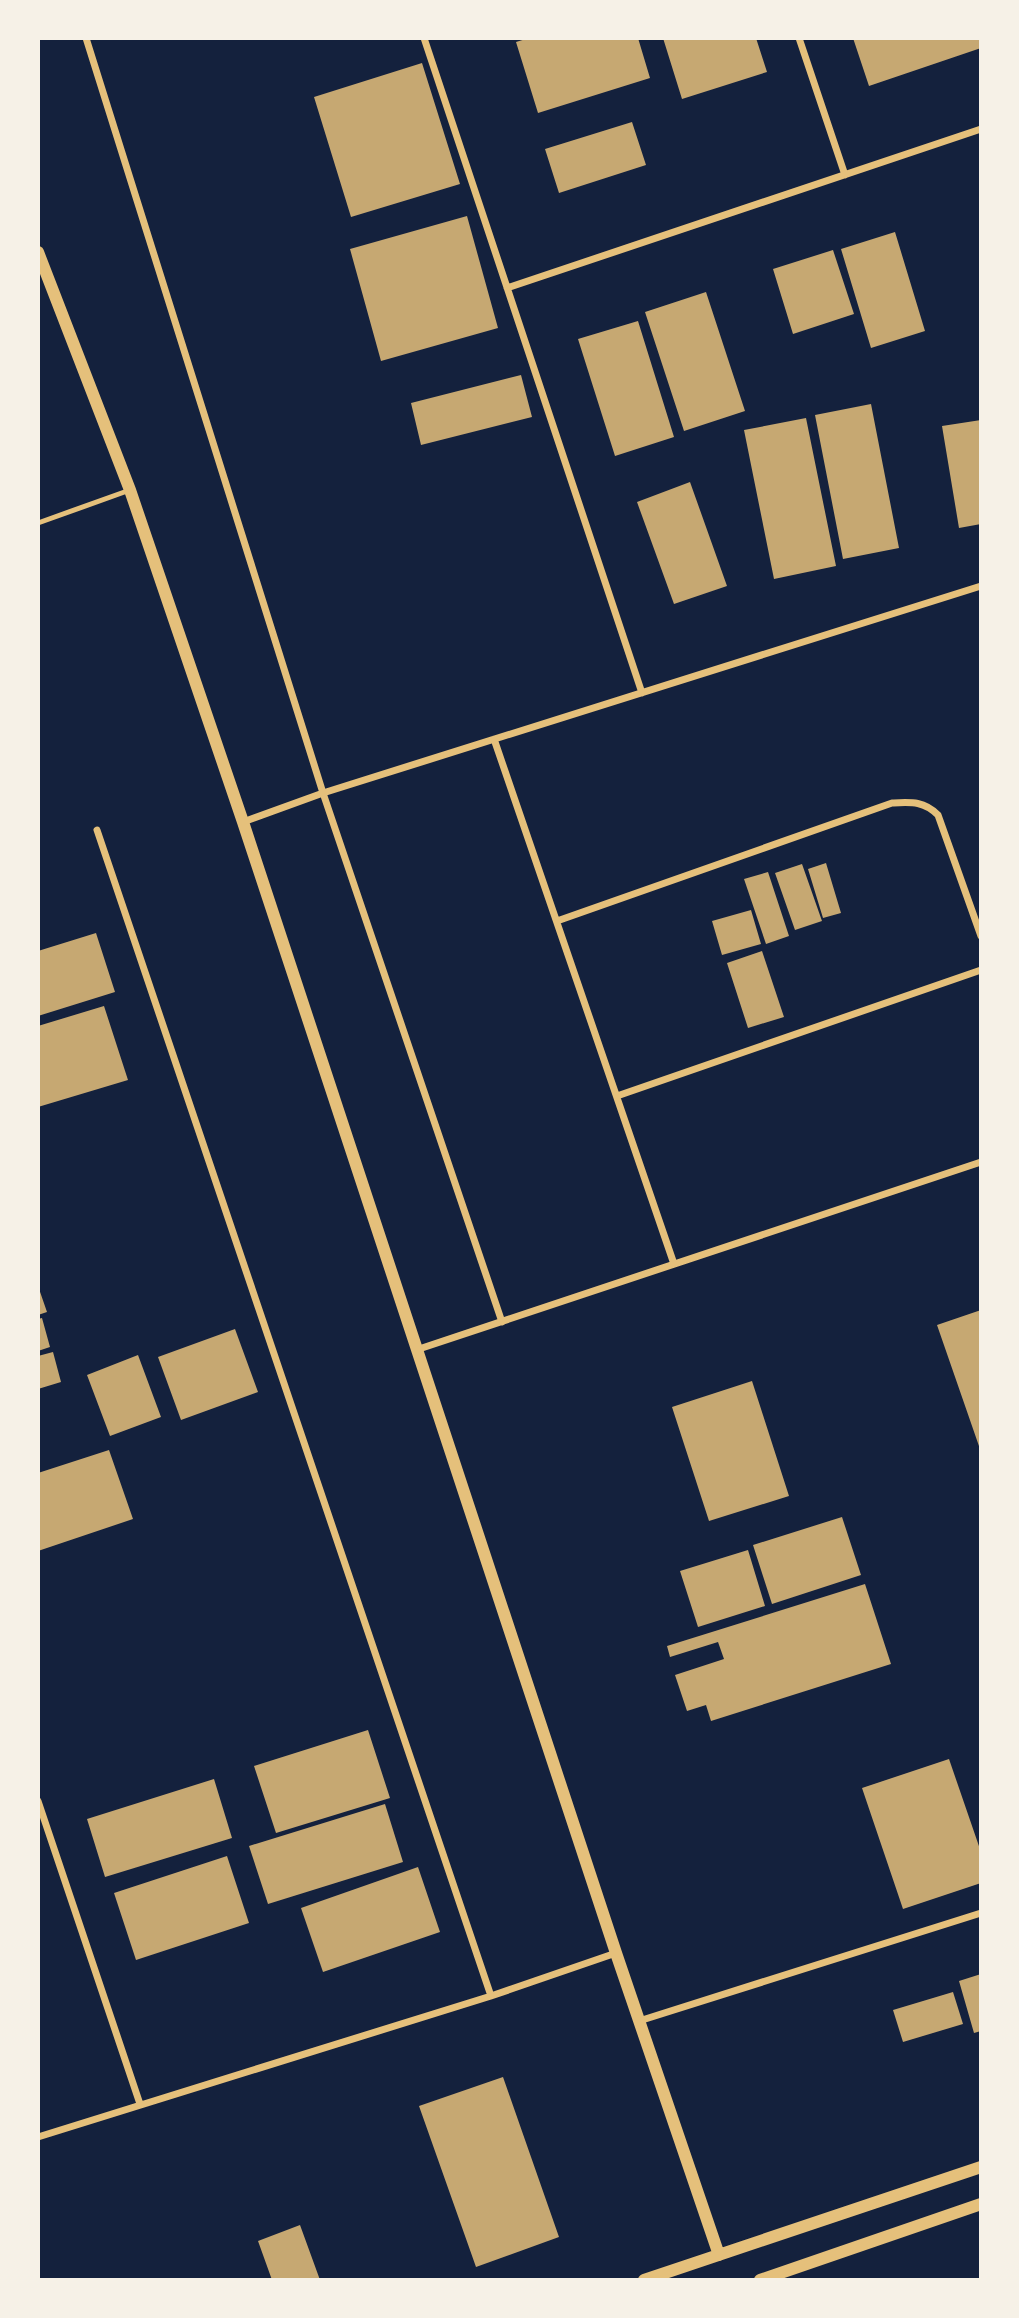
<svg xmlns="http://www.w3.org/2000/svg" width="1019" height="2318" viewBox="0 0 1019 2318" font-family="'Roboto Condensed',sans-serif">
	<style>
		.building { fill: #c6a872 }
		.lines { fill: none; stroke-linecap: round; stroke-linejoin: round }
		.service { stroke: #e5c07b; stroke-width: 5 }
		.minor { stroke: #e5c07b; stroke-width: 7 }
		.tertiary { stroke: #e5c07b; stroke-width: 12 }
	</style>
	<rect width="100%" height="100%" fill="#14213d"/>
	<!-- building -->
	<path class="building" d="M529,38h109l12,40 -112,35 -22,-71z
		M663,38h93l11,34 -85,27z
		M853,38h128v10l-112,38z
		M422,63l38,121 -109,33 -37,-120z
		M632,122l14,43 -87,28 -14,-44z
		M467,216l31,112 -117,33 -31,-112z
		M895,232l30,99 -54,17 -30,-99z
		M833,250l21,64 -61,20 -20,-65z
		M706,292l39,119 -61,20 -39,-119z
		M638,321l36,116 -59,19 -37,-117z
		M521,375l11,42 -111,28 -10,-42z
		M871,404l28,144 -56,11 -28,-144z
		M806,418l30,148 -62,13 -30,-149z
		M981,420v104l-22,4 -17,-102z
		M690,482l37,104 -53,18 -37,-102z
		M826,863l15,50 -18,5 -15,-49z
		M802,864l20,57 -27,9 -20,-57z
		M768,872l21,64 -23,8 -22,-65z
		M751,910l10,34 -39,11 -10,-34z
		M96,933l19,59 -77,24v-65z
		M762,951l22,66 -36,11 -21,-65z
		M104,1006l24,74 -90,27v-81z
		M38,1286l9,26 -9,3z
		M981,1310v139h-1l-43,-124z
		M42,1318l8,29 -12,4v-32z
		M235,1329l23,63 -77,28 -23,-63z
		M53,1352l8,30 -23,7v-33z
		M138,1355l23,62 -51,19 -23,-61z
		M752,1381l37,115 -80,25 -37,-114z
		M109,1450l24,69 -95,32v-78z
		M842,1517l19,58 -89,29 -19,-59z
		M748,1550l17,56 -67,21 -18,-56z
		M865,1584l26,80 -180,57 -5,-16 -19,6 -12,-36 49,-16 -6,-17 -48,15 -3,-11z
		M368,1730l22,68 -114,35 -22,-67z
		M949,1759l32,93v31l-78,26 -41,-121z
		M214,1779l18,59 -127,39 -18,-58z
		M385,1804l18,58 -135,42 -19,-58z
		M227,1856l22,67 -113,37 -22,-67z
		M418,1867l22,65 -117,40 -22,-64z
		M981,1974v57l-7,2 -15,-52z
		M953,1992l10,32 -60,18 -10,-32z
		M503,2077l56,160 -83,30 -57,-161z
		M300,2225l20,55h-48l-14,-39z"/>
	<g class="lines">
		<!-- service -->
		<path class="service" d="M38,523l92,-33"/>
		<!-- minor -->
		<path class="minor" d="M86,38l237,755 179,529
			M424,38l218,655
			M799,38l46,137
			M507,288l474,-159
			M494,739l180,525
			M243,822l80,-29 658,-207
			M97,830l394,1166
			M557,921l335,-118c20,-1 32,-2 46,12l43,121
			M617,1096l364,-126
			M419,1349l562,-187
			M38,1801l102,303
			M639,2021l342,-108
			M38,2137l453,-141 125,-43"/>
		<!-- tertiary -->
		<path class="tertiary" d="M38,252l92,238 113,332 373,1131 103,302
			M644,2280l337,-113
			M760,2280l221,-76"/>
	</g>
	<!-- border -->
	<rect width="1019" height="2318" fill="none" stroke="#f6f1e7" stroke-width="80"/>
</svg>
